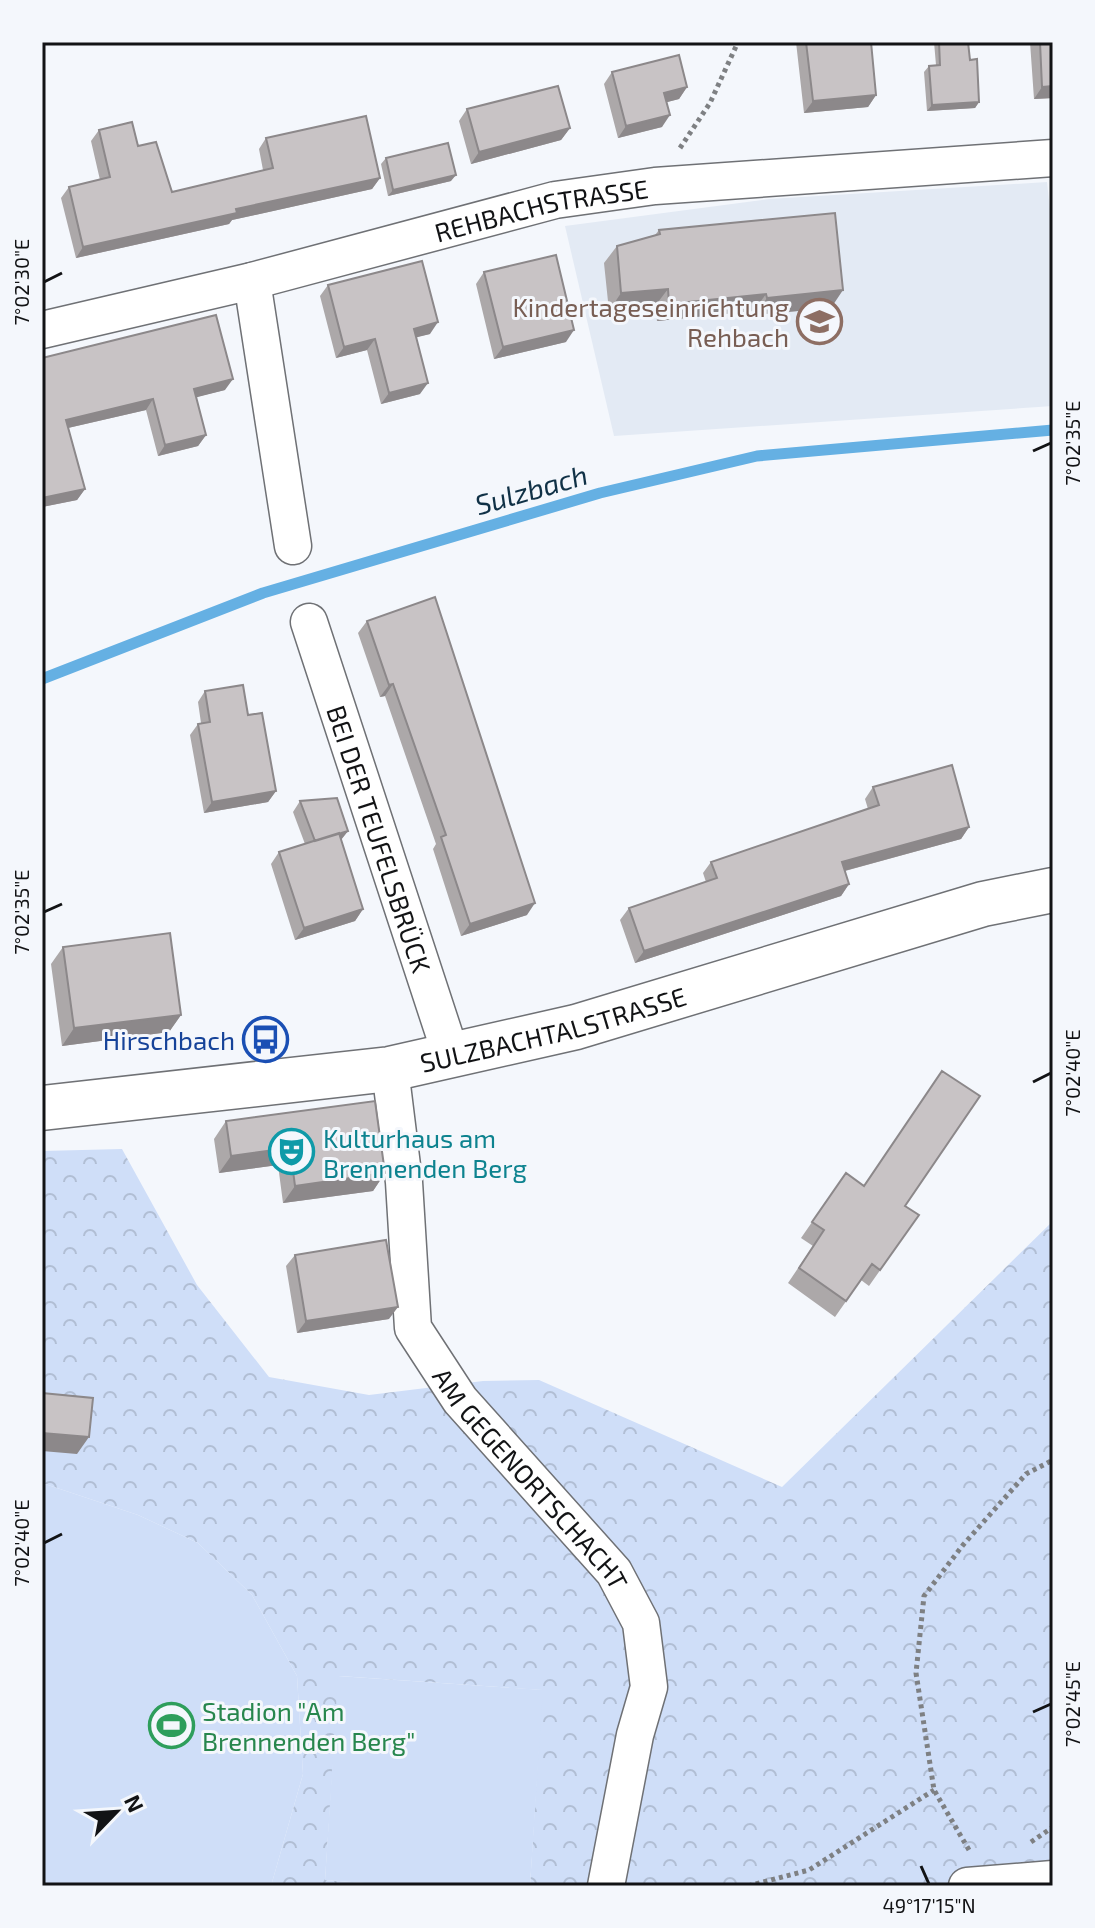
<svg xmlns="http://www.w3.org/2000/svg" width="1095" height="1928" viewBox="0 0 1095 1928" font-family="'Exo 2',sans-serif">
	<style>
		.built { fill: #e3eaf4 }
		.forest { fill: url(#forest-crowns) }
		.pitch { fill: #cfdef8 }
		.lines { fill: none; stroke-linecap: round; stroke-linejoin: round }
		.stream { stroke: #65b0e3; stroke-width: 11 }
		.minor-casing { stroke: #6f7175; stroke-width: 39 }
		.secondary-casing { stroke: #6f7175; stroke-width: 47 }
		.path { stroke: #7e8083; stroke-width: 5; stroke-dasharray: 4 4; stroke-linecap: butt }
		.minor { stroke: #fff; stroke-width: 36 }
		.secondary { stroke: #fff; stroke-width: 44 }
		.wall { fill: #aca8a9 }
		.shaded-wall { fill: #8c888a }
		.building { fill: #c8c3c5; stroke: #8c888a; stroke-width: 2 }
		.ticks { fill: none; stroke: #121315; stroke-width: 3 }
		.labels { text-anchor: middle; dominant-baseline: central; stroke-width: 6; stroke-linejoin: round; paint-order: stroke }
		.street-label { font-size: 26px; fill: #121315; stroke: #f4f7fc }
		.education-label { font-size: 26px; fill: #785e54; stroke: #f4f7fc; text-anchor: end }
		.transit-label { font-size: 26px; fill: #164399; stroke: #f4f7fc; text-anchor: end }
		.culture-label { font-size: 26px; fill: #0d838f; stroke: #f4f7fc; text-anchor: start }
		.leisure-label { font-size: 26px; fill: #27864d; stroke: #f4f7fc; text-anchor: start }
		.water-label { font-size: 28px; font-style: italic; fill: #103146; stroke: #f4f7fc }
		.neatline { fill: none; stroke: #121315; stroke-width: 3 }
		.ticks-label { font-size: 20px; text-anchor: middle; fill: #121315 }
	</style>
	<defs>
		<pattern id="forest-crowns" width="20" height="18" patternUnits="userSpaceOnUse" patternTransform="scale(2)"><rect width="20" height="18" fill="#cfdef8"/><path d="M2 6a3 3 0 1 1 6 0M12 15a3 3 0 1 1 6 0" fill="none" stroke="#b1bed4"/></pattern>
	</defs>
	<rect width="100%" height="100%" fill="#f4f7fc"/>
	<!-- built -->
	<path class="built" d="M1047,182l6,54v170l-439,30 -49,-210 204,-27z"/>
	<!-- forest -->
	<path class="forest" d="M122,1149l75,136 72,92 100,18 114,-14 56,-1 243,107 271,-266v658l-86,7h-437l12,-196 -203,-14 -14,204 80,6h-134l32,-112 -6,-98 -45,-81 -54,-52 -60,-28 -96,-32v-332z"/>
	<!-- pitch -->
	<path class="pitch" d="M42,1483l96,32 60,28 54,52 45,81 6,98 -32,112h-229z
		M338,1676l205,14 -13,196h-125l-80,-6z"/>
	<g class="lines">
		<!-- stream -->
		<path class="stream" d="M42,679l221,-86 337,-100 157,-37 296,-26"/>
		<defs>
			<g id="minor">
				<path d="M252,281l41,265"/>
				<path id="s1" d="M42,330l210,-49 303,-81 100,-14 398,-28"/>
				<path id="s2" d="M309,622l142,433"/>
				<path id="s3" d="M390,1069l14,113 9,146 47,72 154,172 27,51 8,64 -14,48 -29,151"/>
				<path d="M967,1886l86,-7"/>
			</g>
			<g id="secondary">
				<path id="s4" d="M42,1108l348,-39 186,-42 407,-123 70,-14"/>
			</g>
		</defs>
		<!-- minor casing -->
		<use href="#minor" class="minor-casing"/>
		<!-- secondary casing -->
		<use href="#secondary" class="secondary-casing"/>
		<!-- path -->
		<path class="path" d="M680,148l30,-45 28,-61
			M1031,1842l22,-15
			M969,1850l-35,-60 -18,-117 8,-77 39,-51 63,-71 27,-14
			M748,1886l61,-16 125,-80"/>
		<!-- minor -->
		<use href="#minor" class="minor"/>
		<!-- secondary -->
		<use href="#secondary" class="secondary"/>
	</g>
	<!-- wall -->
	<path class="wall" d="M796,42h75l5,53 -8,12 -64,6z
		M934,42h34l2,18 9,42 -4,6 -48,3 -3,-39 5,-6 7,-1z
		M1030,42h23v56l-19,1z
		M612,72l75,15 -8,12 -12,3 -5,25 -44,11 -14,-54z
		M467,109l103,19 -9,12 -90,24 -12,-43z
		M99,130l39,16 34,46 91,-22 -4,-21 7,-11 114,40 -8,11 -140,31 -3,4 -153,34 -15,-60 8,-11 31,-7 -9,-39z
		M386,158l65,23 -63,15 -7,-32z
		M659,230l172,78 -76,7 -1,-4 -97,10 -2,-15 -46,5 -5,-48 13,-17 38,-11z
		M484,272l82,70 -72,17 -18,-75z
		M328,285l102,49 -14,3 4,57 -39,10 -14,-54 -31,8 -16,-62z
		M42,358l183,32 -29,7 10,38 -8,11 -40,10 -12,-46 -78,18 17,61 -8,11 -35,7z
		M367,621l160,294 -66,21 -28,-87 3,-5 -51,-148 -5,1 -22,-64z
		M205,691l43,24 28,76 -8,11 -64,11 -14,-78 8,-11 3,-1 -3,-21z
		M873,787l96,40 -8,12 -116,32 4,13 -8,12 -206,67 -15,-43 9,-12 77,-26 -3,-9 8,-11 157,-53 -3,-10z
		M300,801l48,30 -7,9 22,69 -8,12 -60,19 -24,-76 8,-12 26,-8 -12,-32z
		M63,947l118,68 -12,17 -107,14 -11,-82z
		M226,1121l159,52 -12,18 -90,12 -5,-38 -59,8 -5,-34z
		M846,1173l18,13 41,20 14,9 -50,71 -8,-6 -26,37 -47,-34 25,-37 -12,-8z
		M295,1255l94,64 -92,14 -11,-67z"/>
	<!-- shaded-wall -->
	<path class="shaded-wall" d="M1053,86v12l-19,1 8,-12z
		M687,87l-8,12 -23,6 8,-12z
		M876,95l-8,12 -64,6 9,-12z
		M979,102l-4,6 -48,3 5,-6z
		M670,115l-8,12 -44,11 8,-12z
		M570,128l-9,12 -90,24 8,-12z
		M456,175l-5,6 -63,15 5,-6z
		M380,178l-8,11 -140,31 -3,4 -153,34 7,-11 153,-38z
		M668,289l-13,17 -46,5 12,-18z
		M843,290l-12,18 -76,7 12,-17z
		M766,294l-12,17 -97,10 12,-17z
		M438,322l-8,12 -24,6 8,-11z
		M574,330l-8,12 -72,17 9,-12z
		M375,339l-8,11 -31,8 8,-11z
		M233,379l-8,11 -39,10 8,-11z
		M428,383l-8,11 -39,10 8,-11z
		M153,399l-7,11 -87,20 7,-10z
		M206,435l-8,11 -40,10 7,-11z
		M85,489l-8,11 -35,7v-9z
		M393,684l-8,12 -5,1 9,-12z
		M276,791l-8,11 -64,11 8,-11z
		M969,827l-8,12 -128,35 9,-12z
		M348,831l-8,10h-25z
		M849,884l-8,12 -206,67 9,-12z
		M535,903l-8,12 -66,21 9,-12z
		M363,909l-8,12 -60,19 9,-12z
		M181,1015l-12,17 -107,14 12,-18z
		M290,1148l-12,17 -59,8 12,-17z
		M385,1173l-12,18 -90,12 12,-17z
		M398,1307l-9,12 -92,14 9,-12z
		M42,1433l47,4 -12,17 -35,-3z"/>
	<!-- building -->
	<path class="building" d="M806,42h65l5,53 -63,6z
		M939,42h29l2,18 7,-1 2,43 -47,3 -3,-39 11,-1z
		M1040,42h13v44l-11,1z
		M679,55l8,32 -23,6 6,22 -44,11 -14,-54z
		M558,86l12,42 -91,24 -12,-43z
		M366,116l14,62 -144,31 1,4 -154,34 -14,-60 41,-10 -11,-47 33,-8 6,24 18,-4 16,50 101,-24 -7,-30z
		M448,143l8,32 -63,15 -7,-32z
		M835,213l8,77 -76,8 -1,-4 -97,10 -1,-15 -47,4 -4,-47 43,-12 -1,-4z
		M556,255l18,75 -71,17 -19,-75z
		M422,261l16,61 -24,7 14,54 -39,10 -14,-54 -31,8 -16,-62z
		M216,315l17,64 -39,10 12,46 -41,10 -12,-46 -87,21 19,69 -43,9v-140z
		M435,597l100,306 -65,21 -29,-87 5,-2 -53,-151 -4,1 -22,-64z
		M243,685l5,30 14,-2 14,78 -64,11 -14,-78 12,-2 -5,-31z
		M952,765l17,62 -127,35 7,22 -205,67 -15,-43 88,-30 -6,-16 168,-57 -6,-18z
		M337,798l11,33 -33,10 -15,-40z
		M339,833l24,76 -59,19 -25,-76z
		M170,933l11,82 -107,13 -11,-81z
		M942,1071l38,25 -75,110 14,9 -39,55 -8,-6 -26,37 -47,-33 25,-38 -12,-8 34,-49 18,13z
		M375,1101l10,72 -90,13 -5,-38 -59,8 -5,-35z
		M386,1240l12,67 -92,14 -11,-66z
		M42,1393l51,5 -4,39 -47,-4z"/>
	<!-- ticks -->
	<path class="ticks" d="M44,282l18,-9M1033,451l18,-8M44,912l18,-8M1033,1082l18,-9M44,1543l18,-9M1033,1712l18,-8M921,1866l8,18"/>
	<!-- icons -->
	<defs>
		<symbol id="school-ring" viewBox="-11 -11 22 22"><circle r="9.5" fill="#f4f7fc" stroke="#8d6e63" stroke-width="1.5"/><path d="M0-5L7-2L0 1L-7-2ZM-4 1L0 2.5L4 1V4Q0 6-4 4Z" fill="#8d6e63"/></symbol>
		<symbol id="bus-ring" viewBox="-11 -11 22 22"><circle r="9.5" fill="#f4f7fc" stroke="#1a4fb4" stroke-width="1.5"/><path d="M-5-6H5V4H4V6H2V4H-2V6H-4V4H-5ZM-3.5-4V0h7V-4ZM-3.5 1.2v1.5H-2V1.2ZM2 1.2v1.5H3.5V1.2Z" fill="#1a4fb4"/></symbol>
		<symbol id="theatre-ring" viewBox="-11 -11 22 22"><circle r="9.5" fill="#f4f7fc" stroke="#0f9aa8" stroke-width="1.5"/><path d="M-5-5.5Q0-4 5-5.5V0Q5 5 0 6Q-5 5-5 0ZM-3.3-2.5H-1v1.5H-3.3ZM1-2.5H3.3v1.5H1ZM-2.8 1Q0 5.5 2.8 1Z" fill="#0f9aa8"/></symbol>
		<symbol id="stadium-ring" viewBox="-11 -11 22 22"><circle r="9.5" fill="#f4f7fc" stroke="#2e9e5b" stroke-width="1.5"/><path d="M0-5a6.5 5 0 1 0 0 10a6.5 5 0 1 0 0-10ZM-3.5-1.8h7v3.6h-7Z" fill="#2e9e5b"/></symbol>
	</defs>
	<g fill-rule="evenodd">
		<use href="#school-ring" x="794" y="296" width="51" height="51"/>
		<use href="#bus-ring" x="240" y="1014" width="51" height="51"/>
		<use href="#theatre-ring" x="266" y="1126" width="51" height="51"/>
		<use href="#stadium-ring" x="146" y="1700" width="51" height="51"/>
	</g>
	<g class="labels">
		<!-- street labels -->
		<g class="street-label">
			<text stroke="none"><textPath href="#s1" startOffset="514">REHBACHSTRASSE</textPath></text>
			<text stroke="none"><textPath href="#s2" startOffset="228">BEI DER TEUFELSBRÜCK</textPath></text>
			<text stroke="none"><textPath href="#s4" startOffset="518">SULZBACHTALSTRASSE</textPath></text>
			<text stroke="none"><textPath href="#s3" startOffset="452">AM GEGENORTSCHACHT</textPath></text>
		</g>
		<!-- education labels -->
		<g class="education-label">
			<text x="789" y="306">Kindertageseinrichtung<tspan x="789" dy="30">Rehbach</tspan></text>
		</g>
		<!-- transit labels -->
		<g class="transit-label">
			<text x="235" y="1039">Hirschbach</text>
		</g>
		<!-- culture labels -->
		<g class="culture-label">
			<text x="323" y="1137">Kulturhaus am<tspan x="323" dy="30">Brennenden Berg</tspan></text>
		</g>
		<!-- leisure labels -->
		<g class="leisure-label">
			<text x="202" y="1710">Stadion "Am<tspan x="202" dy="30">Brennenden Berg"</tspan></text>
		</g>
		<!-- water labels -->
		<g class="water-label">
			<text transform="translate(531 489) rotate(-16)">Sulzbach</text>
		</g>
	</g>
	<!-- border -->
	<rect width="1095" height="1928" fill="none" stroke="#f4f7fc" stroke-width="88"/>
	<!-- north arrow -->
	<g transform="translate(116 1812) rotate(65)" stroke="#f4f7fc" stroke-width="6" paint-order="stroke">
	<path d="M0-6L14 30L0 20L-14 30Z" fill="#121315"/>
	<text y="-12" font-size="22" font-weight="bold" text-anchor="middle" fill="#121315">N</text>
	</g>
	<rect x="44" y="44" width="1007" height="1840" class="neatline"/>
	<g class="ticks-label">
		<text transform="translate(22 282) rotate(-90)" y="7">7°02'30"E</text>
		<text transform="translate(1073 443) rotate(-90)" y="7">7°02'35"E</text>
		<text transform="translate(22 912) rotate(-90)" y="7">7°02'35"E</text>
		<text transform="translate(1073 1073) rotate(-90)" y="7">7°02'40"E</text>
		<text transform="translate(22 1543) rotate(-90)" y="7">7°02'40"E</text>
		<text transform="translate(1073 1704) rotate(-90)" y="7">7°02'45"E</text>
		<text x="929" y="1913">49°17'15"N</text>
	</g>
</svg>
